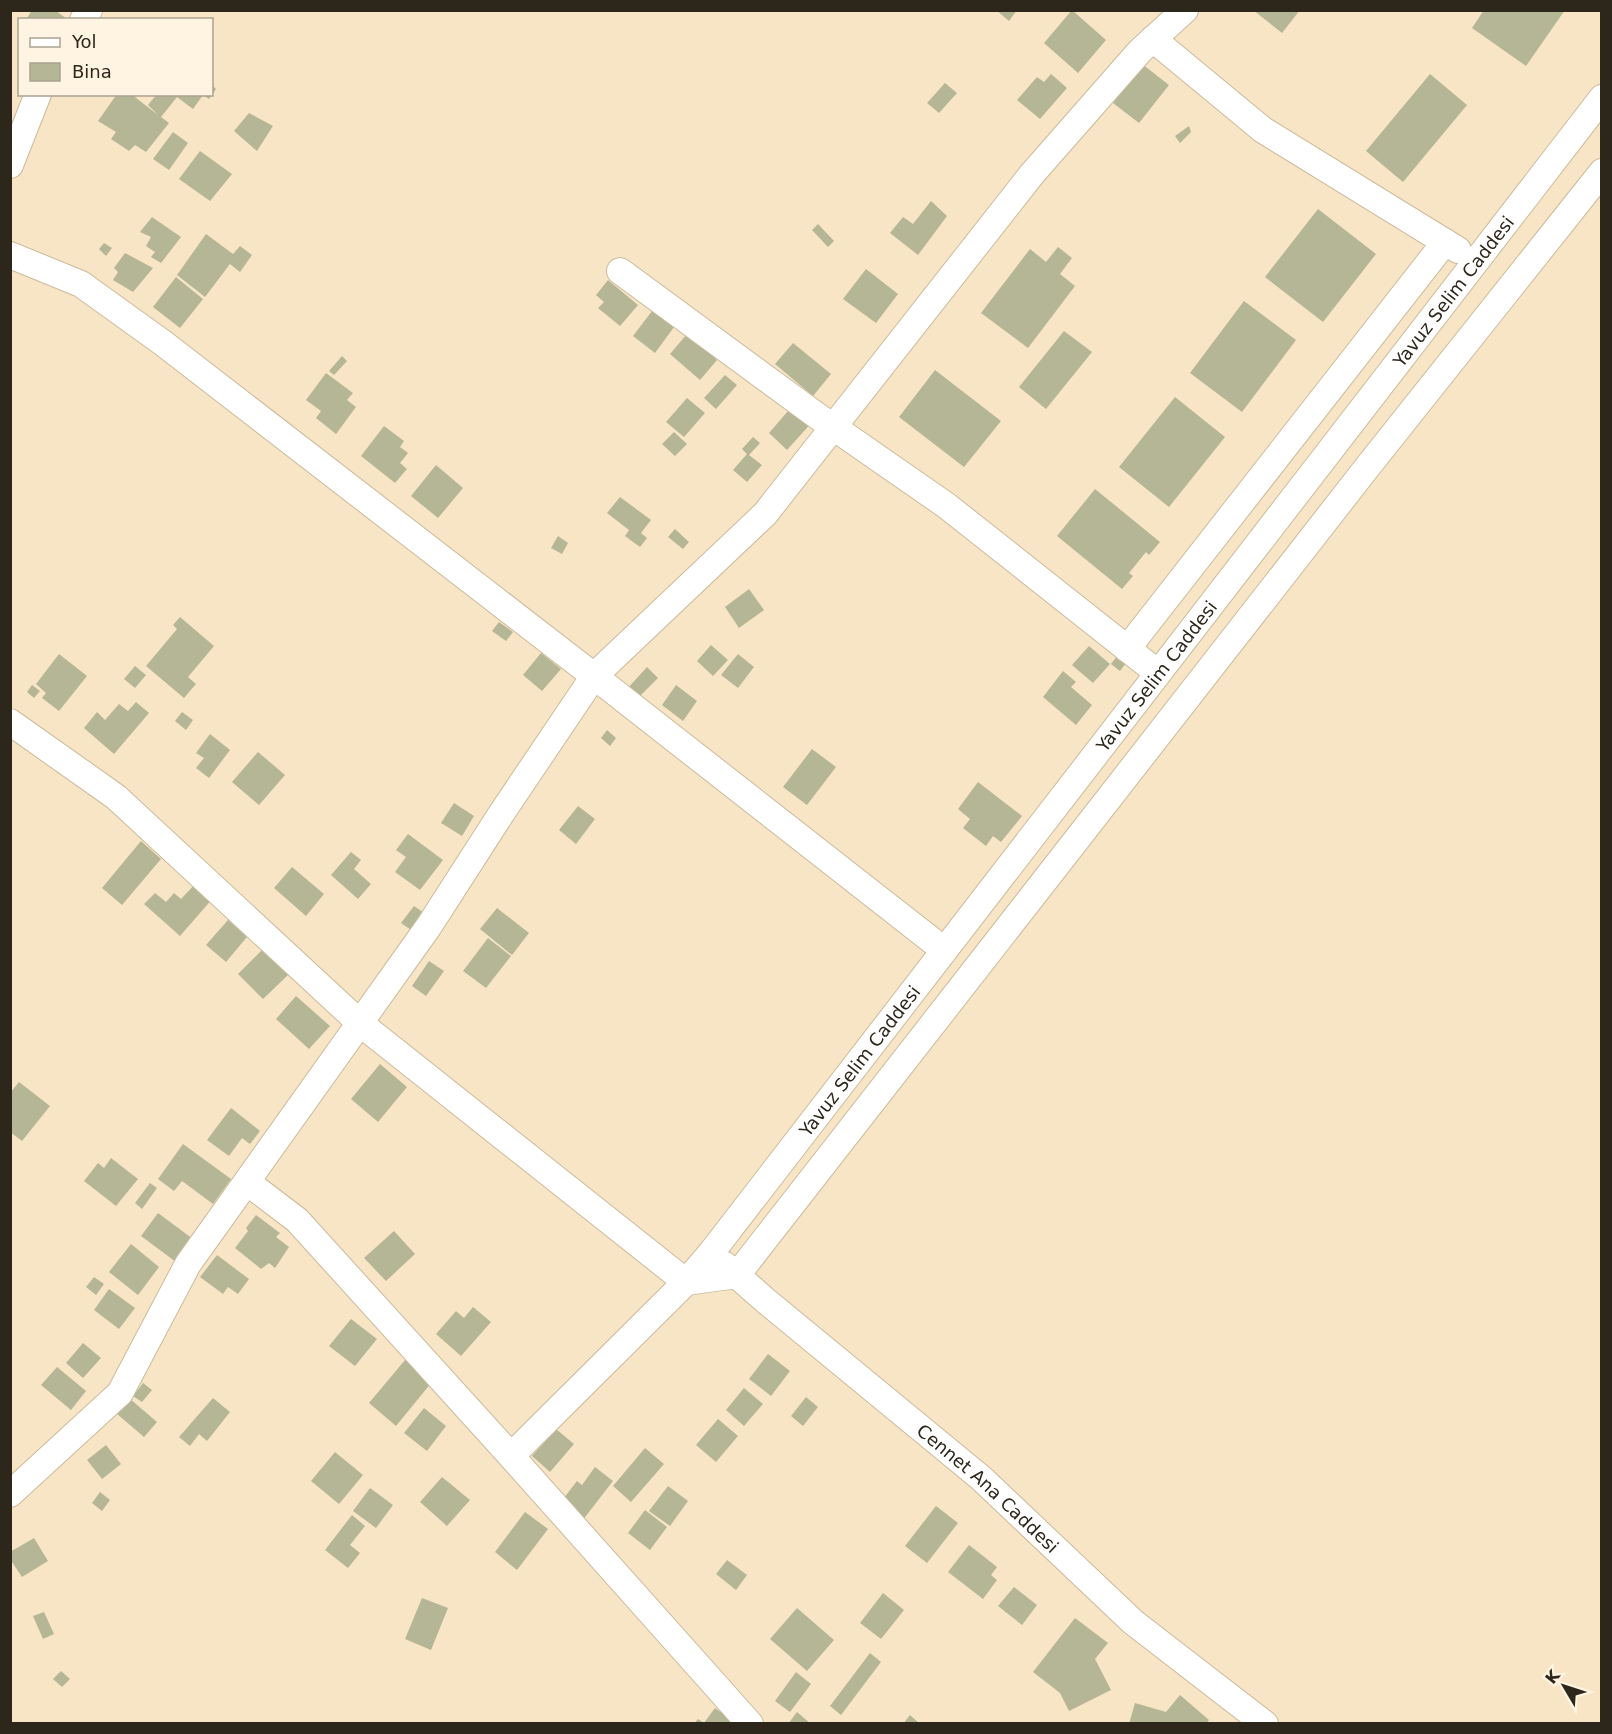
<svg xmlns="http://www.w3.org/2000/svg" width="1612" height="1734" viewBox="0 0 1612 1734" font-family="'DejaVu Sans',sans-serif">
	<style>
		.building { fill: #b4b695 }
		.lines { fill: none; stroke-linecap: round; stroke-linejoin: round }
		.minor-casing { stroke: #ccba9c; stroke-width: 28 }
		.minor { stroke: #fff; stroke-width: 26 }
		.labels { text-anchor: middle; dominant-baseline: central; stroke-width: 4.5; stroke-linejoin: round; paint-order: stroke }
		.street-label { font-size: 18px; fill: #2d261a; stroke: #fff4e1 }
	</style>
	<rect width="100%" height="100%" fill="#f8e5c6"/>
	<!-- building -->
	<path class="building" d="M32,10h23l13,10h-42z
		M996,10h21l-8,11z
		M1072,10l34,30 -28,33 -34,-30z
		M1253,10h47l-18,23z
		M1484,10h81l-39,56 -54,-38z
		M1142,64l27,21 -30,38 -26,-20z
		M1051,74l16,14 -27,31 -23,-19 20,-23 7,5z
		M1430,74l37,31 -64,77 -37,-31z
		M945,83l12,10 -18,20 -12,-10z
		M212,85l4,4 -7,10 -6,-4 -10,14 -16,-12 -16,20 8,6 -23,29 -11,-7 -6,6 -18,-12 5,-7 -18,-11 19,-27h14l27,21 -10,-10 9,-11h55z
		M249,113l24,13 -16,25 -23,-20z
		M1189,126l2,6 -11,11 -5,-7z
		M173,132l15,11 -19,27 -16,-11z
		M200,151l32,23 -22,27 -31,-22z
		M931,201l16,15 -29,39 -28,-22 13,-16 10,7z
		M1318,209l58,45 -53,68 -58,-45z
		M152,217l29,20 -20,26 -10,-6 4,-5 -9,-6 5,-9 -11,-5z
		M818,224l16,17 -6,6 -16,-17z
		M206,234l27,20 7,-8 12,9 -12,17 -10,-8 -25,33 -28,-22z
		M104,243l8,5 -6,8 -7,-7z
		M1058,247l14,11 -12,16 15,12 -47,62 -47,-35 49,-64 16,13z
		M125,253l28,15 -20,24 -20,-12 5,-8 -4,-4z
		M866,269l32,25 -22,29 -33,-24z
		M176,277l27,22 -23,29 -27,-21z
		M608,280l30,25 -18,21 -22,-18 6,-6 -8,-7z
		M1244,301l52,39 -54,72 -52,-39z
		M655,307l22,16 -22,30 -22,-17z
		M1064,331l28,21 -46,57 -27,-22z
		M687,334l30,26 -17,20 -30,-26z
		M793,343l38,31 -18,22 -38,-32z
		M342,356l5,5 -13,14 -5,-4z
		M935,370l66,51 -37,46 -65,-50z
		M326,373l27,20 -6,7 9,7 -20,27 -20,-16 5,-7 -15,-11z
		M725,375l12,10 -21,24 -12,-11z
		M1175,397l50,40 -56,70 -50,-40z
		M687,398l18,15 -21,24 -18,-15z
		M795,403l19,17 -27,30 -18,-17z
		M384,426l20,15 -4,6 8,6 -8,10 7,6 -12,14 -34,-27z
		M674,432l13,12 -12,12 -13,-12z
		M753,437l7,6 -11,12 13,10 -15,17 -14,-12 14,-16 -5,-5z
		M436,465l27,23 -25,30 -27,-22z
		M1095,489l65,53 -11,13 -3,-3 -17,21 4,3 -11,13 -65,-53z
		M620,497l31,23 -10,13 6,5 -7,9 -15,-11 4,-6 -22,-17z
		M675,529l14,13 -6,7 -15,-12z
		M558,536l10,7 -6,11 -11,-6z
		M749,589l15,21 -25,18 -14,-21z
		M180,617l34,29 -26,31 8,7 -12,14 -38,-32 31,-37 -4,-4z
		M499,622l14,10 -7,9 -14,-10z
		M711,645l17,15 -15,16 -16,-15z
		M1089,646l21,18 -17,19 -21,-18z
		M541,653l20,16 -19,22 -19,-16z
		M59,654l28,22 -28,35 -17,-13 4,-5 -10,-9z
		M738,654l16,13 -16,21 -17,-13z
		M1117,656l9,7 -6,8 -9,-7z
		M135,666l11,9 -11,13 -11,-9z
		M647,667l11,11 -21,21 -10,-10z
		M1063,671l13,11 -5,5 21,18 -16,20 -33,-28z
		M32,685l8,6 -6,7 -7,-6z
		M676,685l21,16 -14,20 -21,-16z
		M136,702l13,11 -35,41 -30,-26 13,-16 8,8 14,-16 9,7z
		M182,712l11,8 -7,10 -11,-9z
		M607,730l9,8 -6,8 -9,-8z
		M210,734l20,16 -21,28 -13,-10 8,-10 -8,-5z
		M812,749l24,18 -29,38 -24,-18z
		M258,752l27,23 -26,30 -27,-23z
		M978,782l44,34 -21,26 -8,-6 -7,10 -23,-18 7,-9 -12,-10z
		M454,803l20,13 -12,20 -21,-13z
		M578,806l17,13 -19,25 -17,-14z
		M408,834l35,26 -23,30 -25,-18 11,-15 -10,-7z
		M141,841l20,18 -39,46 -20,-17z
		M351,852l10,8 -7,9 17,15 -13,15 -27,-24z
		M292,867l32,27 -18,22 -32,-28z
		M197,882l17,15 -34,39 -36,-32 11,-11 11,9 8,-9 7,6z
		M414,906l13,9 -13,17 -13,-9z
		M497,908l32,25 -17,22 -32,-26z
		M228,920l19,17 -21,25 -20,-17z
		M488,938l23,18 -25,32 -23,-17z
		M264,948l25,26 -26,25 -25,-25z
		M429,961l15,10 -18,25 -14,-10z
		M296,996l34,30 -21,23 -33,-30z
		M380,1064l27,23 -29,35 -27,-23z
		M19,1082l31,24 -28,35 -12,-9v-39z
		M231,1108l29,23 -10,13 -8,-6 -13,18 -22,-16z
		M183,1144l48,35 -18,25 -31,-23 -8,10 -16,-12z
		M111,1158l27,21 -22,27 -32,-25 14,-18 6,5z
		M150,1183l7,5 -15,21 -7,-6z
		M158,1213l35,26 -17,23 -35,-26z
		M256,1215l24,18 -4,4 13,10 -14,21 -6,-5 -8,6 -26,-21 13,-17 -2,-3z
		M394,1231l21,23 -29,27 -22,-23z
		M131,1244l28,23 -21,28 -29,-23z
		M217,1255l32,24 -11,15 -10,-7 -5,7 -23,-17z
		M94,1277l10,7 -8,11 -10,-8z
		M109,1289l26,19 -16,21 -25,-19z
		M473,1307l18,15 -30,34 -25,-22 20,-23 8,7z
		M351,1319l26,20 -22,27 -26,-20z
		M83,1343l18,15 -18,20 -17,-15z
		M768,1354l22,17 -19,25 -22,-17z
		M405,1360l27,22 -36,44 -27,-23z
		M57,1367l29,24 -15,19 -30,-25z
		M143,1383l9,7 -10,12 -9,-6z
		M744,1388l19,16 -19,22 -18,-16z
		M806,1397l12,10 -15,19 -12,-10z
		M129,1398l28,24 -13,15 -28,-24z
		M213,1398l17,14 -23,29 -8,-7 -9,12 -11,-9z
		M424,1408l22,18 -19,25 -23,-18z
		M718,1419l20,17 -22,26 -20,-17z
		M556,1429l18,15 -24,28 -18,-16z
		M106,1445l15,19 -19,15 -15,-19z
		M645,1448l19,16 -33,38 -18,-16z
		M335,1452l28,23 -24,29 -28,-23z
		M595,1467l18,14 -31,40 -22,-18 17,-22 5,4z
		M442,1477l28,23 -23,26 -27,-24z
		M668,1486l20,15 -18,25 -21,-15z
		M370,1488l23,17 -17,23 -23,-17z
		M100,1492l10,8 -8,11 -10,-8z
		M936,1506l22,17 -31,40 -22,-17z
		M645,1510l22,17 -17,23 -22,-17z
		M525,1512l23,17 -31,41 -22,-18z
		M352,1515l13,11 -15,19 10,8 -12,15 -23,-18z
		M34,1538l14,23 -26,16 -12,-18v-7z
		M969,1545l28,22 -6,8 6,5 -14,19 -35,-27z
		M727,1560l20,15 -11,15 -20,-16z
		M1014,1587l23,18 -15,20 -24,-19z
		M883,1593l21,17 -23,29 -21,-16z
		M422,1598l26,10 -17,42 -26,-11z
		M797,1608l37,32 -27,31 -37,-32z
		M44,1612l10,22 -11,5 -10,-23z
		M1075,1618l33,25 -13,16 16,31 -42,21 -9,-18 -27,-21z
		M870,1653l11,9 -40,53 -11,-9z
		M61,1671l9,8 -8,8 -9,-8z
		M796,1672l15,12 -21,28 -15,-11z
		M1180,1695l29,25 -3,4h-77l6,-21 31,9z
		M715,1708l17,12 -3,4h-35l4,-5 6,4z
		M797,1712l14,12h-23z
		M910,1715l10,9h-17z"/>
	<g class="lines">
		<defs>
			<g id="minor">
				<path d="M83,20l6,-10"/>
				<path d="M1153,39l110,91 195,120"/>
				<path d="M10,165l28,-71"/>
				<path d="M10,255l71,29 82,59 431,333 350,274"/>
				<path d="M620,271l196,144 131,91 211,167"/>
				<path d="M1127,649l318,-407"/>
				<path d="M10,722l106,75 245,227 325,258 51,-7 628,-805 237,-298"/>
				<path d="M247,1182l50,38 214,236 239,268"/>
				<path id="s1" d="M725,1265l41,36 215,177 152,144 132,102"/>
				<path id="s2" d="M511,1456l175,-174 25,-29 891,-1155"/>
				<path d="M10,1494l110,-101 68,-129 241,-338 72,-112 93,-138 171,-162 267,-340 108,-123 45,-41"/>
			</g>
		</defs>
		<!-- minor casing -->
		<use href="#minor" class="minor-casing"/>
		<!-- minor -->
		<use href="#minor" class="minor"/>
	</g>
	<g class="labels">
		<!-- street labels -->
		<g class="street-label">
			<text stroke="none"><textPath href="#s2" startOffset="1500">Yavuz Selim Caddesi</textPath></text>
			<text stroke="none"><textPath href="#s2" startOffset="1014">Yavuz Selim Caddesi</textPath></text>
			<text stroke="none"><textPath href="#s2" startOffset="528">Yavuz Selim Caddesi</textPath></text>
			<text stroke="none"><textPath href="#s1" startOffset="345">Cennet Ana Caddesi</textPath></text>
		</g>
	</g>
	<!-- border -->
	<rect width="1612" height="1734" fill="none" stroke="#2d261a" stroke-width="24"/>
	<!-- legend -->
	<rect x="18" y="18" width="195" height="78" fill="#fff4e1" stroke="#aba291" stroke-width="1.5"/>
	<rect x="30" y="38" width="30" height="9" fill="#ffffff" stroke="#aba291" stroke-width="1.5"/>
	<text x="72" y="48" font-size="18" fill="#2d261a">Yol</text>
	<rect x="30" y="63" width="30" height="18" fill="#b4b695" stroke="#aba291" stroke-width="1.5"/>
	<text x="72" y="78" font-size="18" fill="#2d261a">Bina</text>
	<!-- north arrow -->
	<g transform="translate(1564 1686) rotate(309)" stroke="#fff4e1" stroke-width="4.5" paint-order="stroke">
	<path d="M0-4.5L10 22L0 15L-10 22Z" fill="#2d261a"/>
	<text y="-9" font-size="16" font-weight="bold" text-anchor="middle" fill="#2d261a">K</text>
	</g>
</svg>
